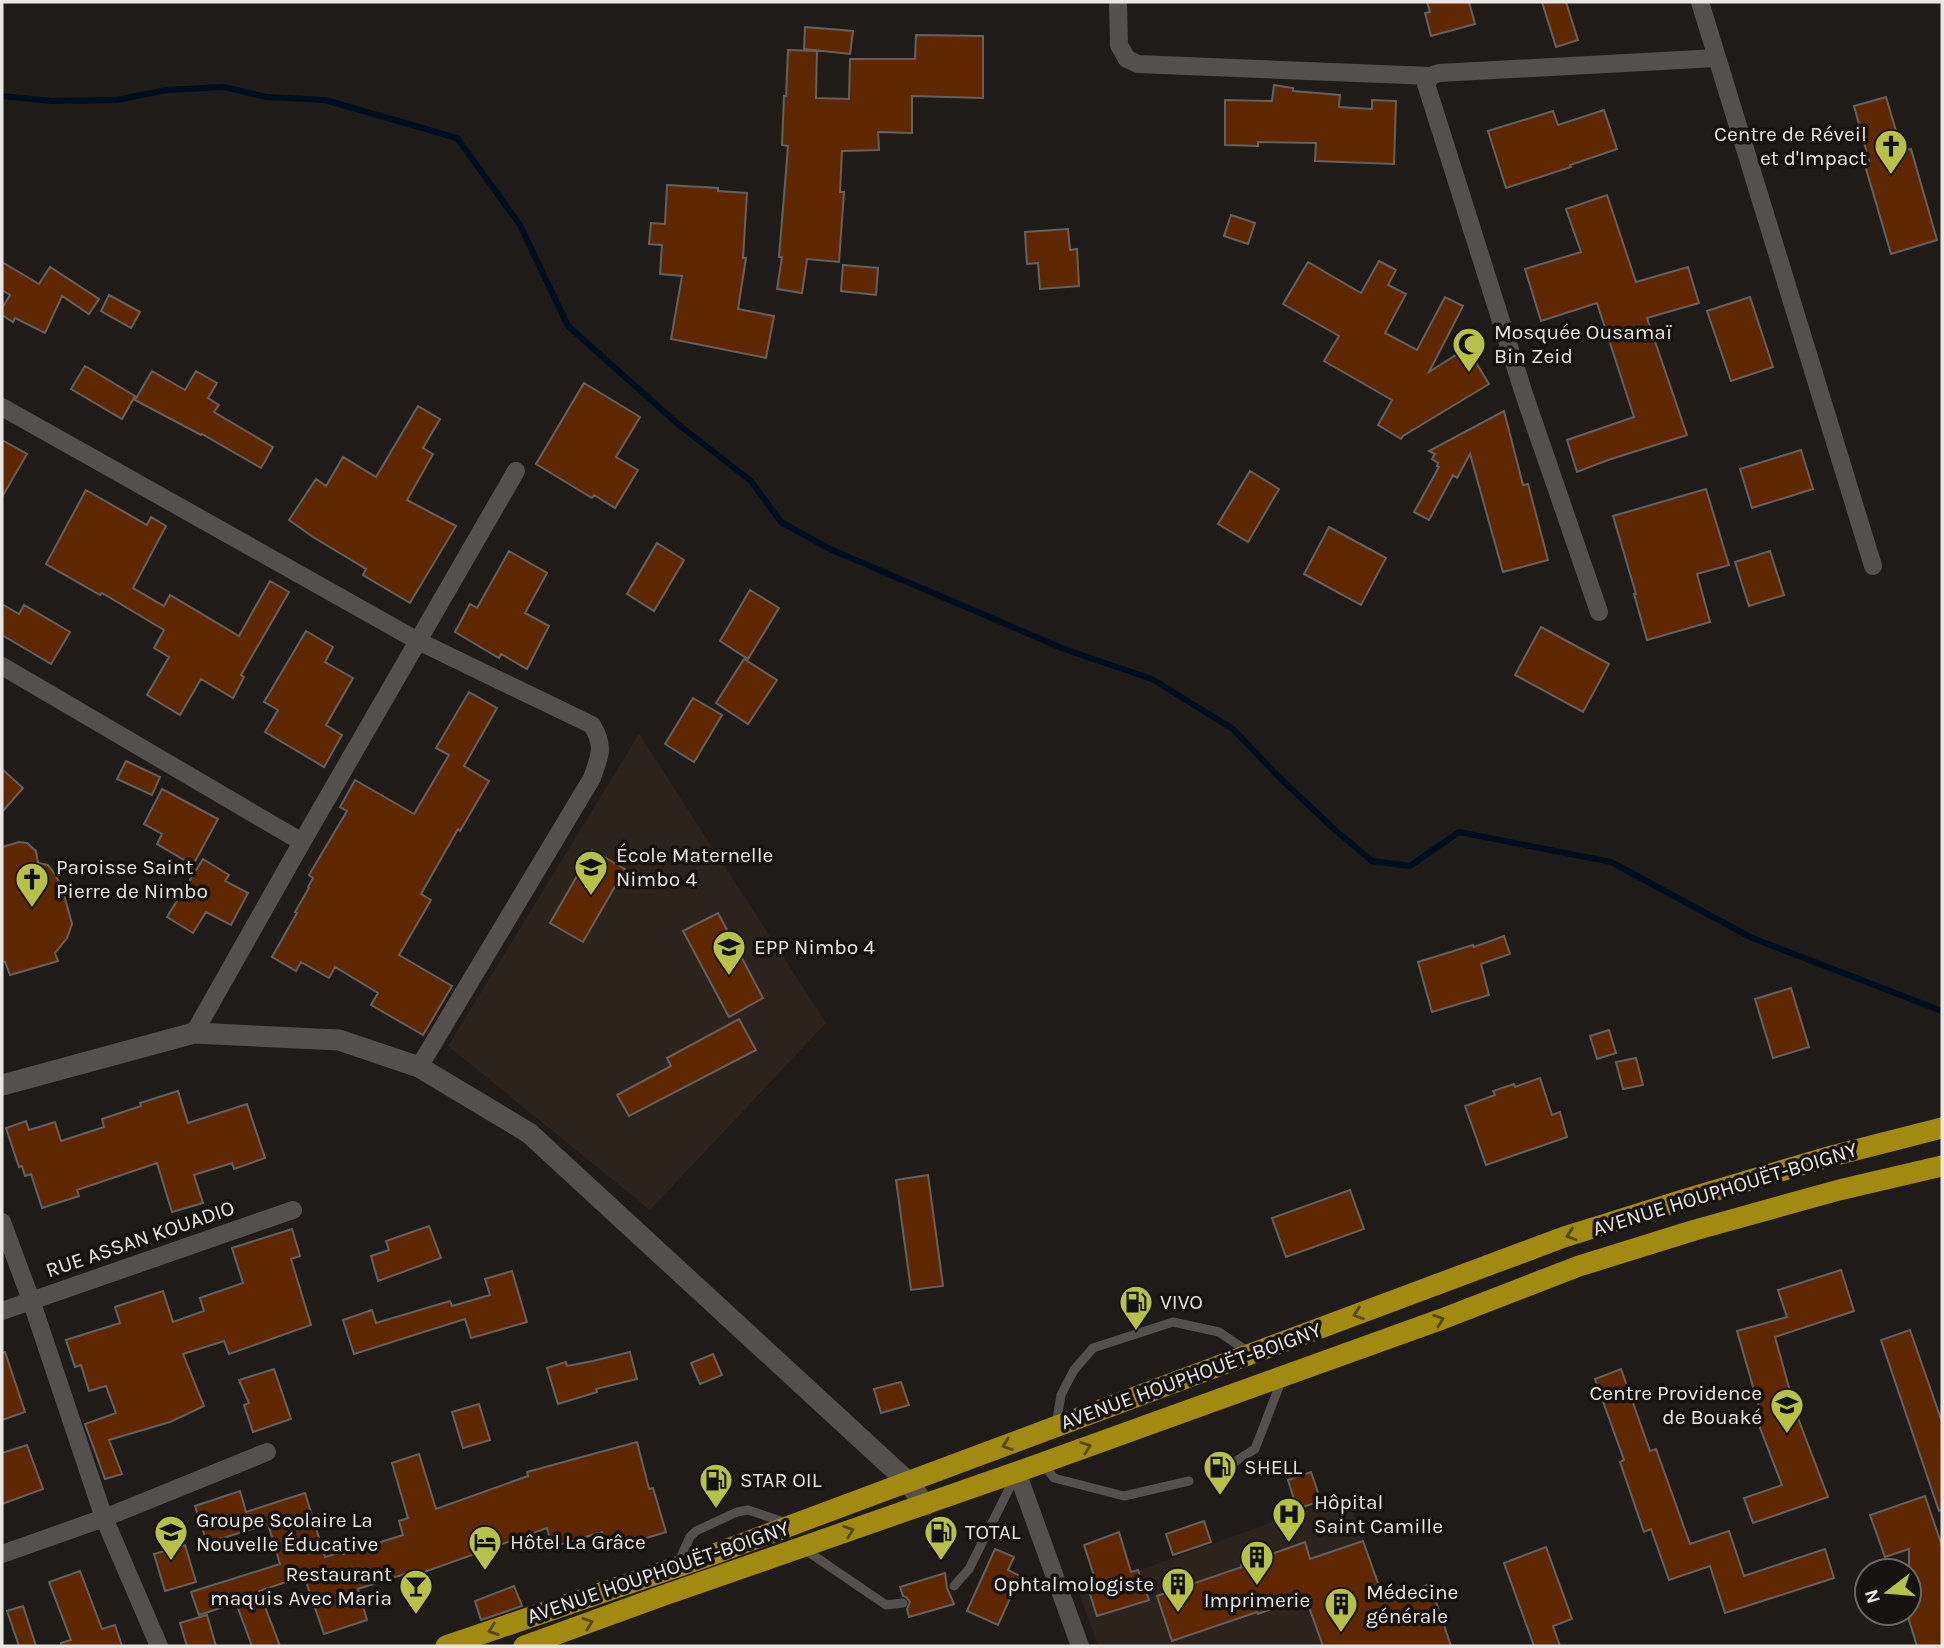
<svg xmlns="http://www.w3.org/2000/svg" width="1944" height="1648" viewBox="0 0 1944 1648" font-family="Karla,sans-serif">
	<style>
		.built { fill: #2c231d }
		.lines { fill: none; stroke-linecap: round; stroke-linejoin: round }
		.stream { stroke: #000d1d; stroke-width: 6 }
		.building { fill: #5e2700; stroke: #65605d; stroke-width: 2 }
		.service { stroke: #54504d; stroke-width: 9 }
		.minor { stroke: #54504d; stroke-width: 18 }
		.tertiary { stroke: #54504d; stroke-width: 21 }
		.trunk { stroke: #a28910; stroke-width: 21 }
		.oneway { stroke: #54480f }
		.labels { text-anchor: middle; dominant-baseline: central; stroke-width: 7; stroke-linejoin: round; paint-order: stroke }
		.poi-label { font-size: 21px; fill: #e9e7e5; stroke: #15120f; text-anchor: start }
		.street-label { font-size: 21px; fill: #e9e7e5; stroke: #15120f }
	</style>
	<rect width="100%" height="100%" fill="#1e1b18"/>
	<!-- built -->
	<path class="built" d="M639,734l187,289 -176,187 -202,-164z
		M1347,1495l54,151h-303l-19,-54z"/>
	<g class="lines">
		<!-- stream -->
		<path class="stream" d="M2,96l50,5 65,-1 49,-10 58,-3 42,10 59,3 132,38 63,87 48,101 111,99 72,56 30,41 49,27 234,100 88,30 81,50 48,50 54,51 37,31 38,5 49,-34 152,30 141,76 190,73"/>
	</g>
	<!-- building -->
	<path class="building" d="M1427,2h42l6,22 -44,12 -6,-23 5,-1z
		M1542,2h24l12,38 -22,7z
		M805,27l48,4 -3,23 -46,-5z
		M916,35l67,1v62l-71,-2v37l-34,-1 1,18 -37,1 -2,41h4l-5,70 -32,-3 -5,34 -25,-4 5,-32h-3l9,-111 -6,-1 2,-49h2l2,-46 29,1 -1,47 33,1 1,-40h65z
		M1274,85l19,3v3l47,4 -1,12 33,2v-9l24,1 -2,63 -79,-3 1,-18 -58,-1v4l-33,-1v-45l47,1z
		M1886,97l16,54 9,-2 26,91 -46,14 -27,-92 5,-1 -15,-55z
		M1604,110l13,39 -47,16 1,2 -65,21 -18,-57 65,-20 5,14z
		M667,185l51,3v3l29,2 -4,65h3l-8,51 36,7 -8,42 -95,-19 11,-63 -22,-2 2,-29 -13,-1 2,-21 14,1z
		M1607,195l29,87 52,-15 11,36 -52,15 40,117 -79,25 -31,12 -10,-32 67,-23 -37,-114 -56,18 -16,-52 56,-17 -15,-43z
		M1231,215l24,8 -7,21 -24,-8z
		M1068,229l2,21 7,-1 2,37 -39,3 -2,-26 -11,1 -2,-32z
		M1379,261l17,9 -8,15 18,9 -21,39 32,17 28,-53 18,9 -34,66 38,-24 22,36 -86,52 -2,3 -23,-14 14,-25 -68,-39 15,-25 -56,-32 25,-42 53,31z
		M2,262l37,22 11,-17 49,32 -10,15 -27,-18 -17,37 -30,-15 -2,4 -11,-7v-7l8,-13 -8,-5z
		M843,265l35,3 -2,27 -35,-4z
		M109,295l31,17 -9,16 -30,-17z
		M1750,297l23,70 -42,14 -24,-70z
		M85,366l50,30 -13,23 -51,-30z
		M152,371l33,19 11,-19 21,12 -9,15 11,7 -5,7 59,35 -12,21 -59,-34 -1,1 -66,-35z
		M584,383l56,34 -24,40 22,13 -23,38 -21,-13 -2,3 -56,-34z
		M418,406l22,13 -17,29 10,6 -26,46 49,26 -46,77 -47,-28 3,-6 -53,-32 -24,-17 27,-41 10,7 17,-29 33,20z
		M1504,411l19,74 5,-1 20,76 -45,12 -33,-118 -13,24 -4,-3 -24,45 -15,-8 25,-45 -2,-1 1,-3 -6,-4 3,-5 -6,-3z
		M2,440l25,14 -25,43z
		M1801,450l12,39 -61,19 -12,-39z
		M1250,471l29,18 -31,53 -30,-18z
		M1706,489l23,76 -32,9 13,48 -63,18 -13,-46h2l-23,-78z
		M86,490l61,35 4,-8 15,9 -33,62 31,18 6,-11 69,41 31,-55 19,11 -48,83 3,2 -11,21 -32,-19 -21,36 -33,-20 22,-38 -15,-9 10,-18 -62,-37 -2,2 -54,-31z
		M1329,527l57,31 -25,47 -57,-31z
		M657,543l27,17 -30,51 -27,-17z
		M509,551l38,22 -22,40 24,13 -22,43 -26,-15 -2,4 -44,-26 15,-28 7,4z
		M1770,551l14,44 -35,11 -14,-44z
		M750,590l29,18 -31,51 -28,-18z
		M2,604l17,10 5,-9 46,27 -19,32 -49,-29z
		M1541,627l68,37 -26,48 -68,-37z
		M306,631l27,16 -8,15 28,16 -27,47 16,10 -18,32 -59,-35 13,-22 -14,-8z
		M744,659l33,21 -29,44 -32,-21z
		M469,692l28,16 -33,58 25,15 -29,50 -2,-2 -37,65 10,6 -32,55 53,31 -29,49 -52,-30 7,-12 -43,-26 -6,11 -28,-16 -5,9 -24,-14 25,-44 -2,-1 14,-24 -1,-1 5,-9 -4,-3 38,-64 -7,-4 15,-27 59,34 35,-59 -13,-7z
		M693,698l29,17 -28,47 -29,-18z
		M126,761l34,16 -8,18 -35,-16z
		M2,769l21,19 -21,24z
		M162,789l56,30 -25,46 -36,-21 5,-10 -18,-10z
		M19,842l8,1 9,8 2,12 10,2 6,8 8,14 10,37 -5,14 -12,15 3,8 -48,14 -5,-13 -3,-1v-114z
		M592,850l33,19 -42,73 -33,-19z
		M203,859l26,16 -4,6 23,12 -17,32 -25,-13 -13,21 -26,-16z
		M718,913l45,85 -34,19 -46,-86z
		M1504,936l6,18 -29,10 8,31 -57,17 -14,-50 55,-17 1,2z
		M1791,988l18,59 -36,11 -18,-59z
		M739,1019l17,31 -127,66 -12,-21 54,-29 -4,-8z
		M1609,1030l7,23 -19,6 -7,-23z
		M1636,1058l7,27 -20,4 -7,-27z
		M1540,1078l12,37 8,-3 7,25 -81,28 -21,-59 30,-11 -2,-4 21,-7 1,3z
		M178,1091l10,32 59,-19 18,54 -31,11 -2,-6 -38,12 9,28 -31,9 -15,-49 -80,27 2,6 -37,12 -11,-34 -6,2 -3,-10 -3,1 -13,-39 20,-7 3,9 26,-8 6,19 43,-14 -2,-8 39,-13 -1,-3z
		M928,1175l15,111 -32,4 -15,-110z
		M1350,1190l14,39 -78,28 -14,-39z
		M429,1226l12,32 -63,23 -7,-25 18,-6 -3,-9z
		M292,1229l8,27 -9,3 20,66 -82,29 -5,-13 -41,13 21,52 -34,16 -61,18 13,34 -17,5 -20,-55 31,-11 -10,-27 -17,5 -8,-26 -6,2 -9,-27 54,-17 -5,-16 48,-16 10,31 31,-11 -4,-13 43,-15 -11,-35z
		M1841,1270l13,41 -79,26 21,76 32,84 -75,26 -9,-25 38,-13 -25,-65 5,-2 -25,-87 50,-14 -9,-27z
		M512,1271l15,51 -56,16 -6,-19 -111,35 -11,-34 29,-10 4,13 74,-22 2,5 38,-11 -5,-16z
		M1910,1330l32,92v88l-3,1 -58,-171z
		M5,1352l20,60 -23,8v-67z
		M630,1352l7,27 -41,10 1,3 -39,12 -11,-36 19,-6 1,4 26,-5z
		M713,1354l9,21 -22,9 -9,-21z
		M274,1369l17,50 -38,13 -9,-27 5,-2 -10,-23z
		M1621,1369l29,82 6,-2 34,95 39,-13 15,45 81,-27 9,29 -109,35 -15,-47 -41,14 -18,-51 -7,3 -24,-70 4,-2 -29,-81z
		M901,1382l8,23 -28,8 -7,-24z
		M479,1404l11,36 -27,8 -11,-36z
		M637,1442l12,47 4,-1 13,44 -59,18 -5,-18 -50,15 -5,-19 -131,47 -2,-4 -56,18 9,31 -43,14 -20,-58 -45,15 21,55h-28l-16,-43 -37,12 -8,-23 89,-28 -12,-40 -61,19 -12,-37 45,-15 6,21 59,-19 20,64 17,-5 1,2 60,-19 -4,-14 9,-3 -16,-55 27,-9 17,55 92,-33 -1,-4z
		M27,1445l16,44 -41,15v-51z
		M1311,1472l10,29 -24,8 -9,-29z
		M1925,1496l17,50v100h-25l-8,-26v-71l-24,8 -15,-42z
		M1204,1521l7,21 -38,13 -7,-21z
		M1119,1532l12,40 7,-2 11,30 -52,16 -9,-28 9,-3 -13,-40z
		M1363,1541l21,59 46,-16 21,62h-128l-18,-50 -47,18 -1,-2 -85,29 -15,-45 85,-29 -1,-2 64,-23 5,17z
		M185,1545l11,37 -31,9 -11,-37z
		M1546,1547l26,72 -19,7 7,20h-26l-30,-83z
		M995,1549l19,8 -6,13 12,6 -22,49 -31,-14z
		M80,1571l22,58 13,-4 7,21h-61v-3l10,-3 -22,-58z
		M945,1573l2,15 7,16 -45,13 -2,-8 3,-7 -4,-5 -3,-1 -3,-9z
		M514,1586l8,20 -41,14 -6,-19z
		M23,1606l13,40h-17l-12,-35z
		M207,1615l9,31h-29l-7,-23z"/>
	<g class="lines">
		<!-- service -->
		<path class="service" d="M1056,1425l5,-30 13,-25 19,-22 80,-26 46,10 31,21
			M1043,1464l11,14 70,18 65,-15
			M1222,1470l33,-21 27,-70
			M804,1549l82,56 17,-2
			M677,1565l13,-28 6,-6 41,-19 11,-2 39,13
			M954,1586l15,-17 46,-92"/>
		<!-- minor -->
		<path class="minor" d="M1118,2l1,43 8,14 11,5 293,12
			M1700,2l173,564
			M2,407l416,234 174,84c13,22 8,30 0,53l-173,289
			M1599,612l-74,-215 -99,-313 5,-8 8,-3 278,-15
			M2,666l300,176
			M194,1033l108,-191 214,-371
			M2,1222l29,78 73,218 55,128
			M2,1311l291,-101
			M1017,1472l63,174
			M2,1554l102,-36 163,-66"/>
		<!-- tertiary -->
		<path class="tertiary" d="M2,1085l192,-52 145,7 80,27 110,66 379,349 17,23"/>
		<!-- trunk -->
		<path class="trunk" d="M446,1646l263,-90 855,-319 122,-38 142,-42 114,-29
			M524,1646l135,-49 358,-125 425,-153 137,-53 116,-36 144,-40 103,-24"/>
	</g>
	<!-- one-way arrows -->
	<defs><path id="oneway-chevron" d="M-2-3.5L2.5 0L-2 3.5" fill="none" stroke-width="1.6" stroke-linecap="round" stroke-linejoin="round" transform="scale(1.75)"/></defs>
	<g class="oneway">
		<use href="#oneway-chevron" transform="translate(1571 1235) rotate(162)"/>
		<use href="#oneway-chevron" transform="translate(1358 1314) rotate(160)"/>
		<use href="#oneway-chevron" transform="translate(1439 1320) rotate(-20)"/>
		<use href="#oneway-chevron" transform="translate(1007 1445) rotate(160)"/>
		<use href="#oneway-chevron" transform="translate(1086 1447) rotate(-20)"/>
		<use href="#oneway-chevron" transform="translate(849 1531) rotate(-19)"/>
		<use href="#oneway-chevron" transform="translate(588 1623) rotate(-20)"/>
		<use href="#oneway-chevron" transform="translate(493 1630) rotate(161)"/>
	</g>
	<!-- icons -->
	<defs>
		<symbol id="church-pin" viewBox="-11 -11 22 30"><path d="M0 17L-7.5 6A9.5 9.5 0 1 1 7.5 6Z" fill="#b7c148" stroke="#15120f"/><path d="M-1.2-6h2.4v3.5h3.3v2.4h-3.3V6h-2.4V-.1h-3.3v-2.4h3.3Z" fill="#111"/></symbol>
		<symbol id="mosque-pin" viewBox="-11 -11 22 30"><path d="M0 17L-7.5 6A9.5 9.5 0 1 1 7.5 6Z" fill="#b7c148" stroke="#15120f"/><path d="M3.5-4.9A6 6 0 1 0 3.5 4.9A5 5 0 1 1 3.5-4.9Z" fill="#111"/></symbol>
		<symbol id="school-pin" viewBox="-11 -11 22 30"><path d="M0 17L-7.5 6A9.5 9.5 0 1 1 7.5 6Z" fill="#b7c148" stroke="#15120f"/><path d="M0-5L7-2L0 1L-7-2ZM-4 1L0 2.5L4 1V4Q0 6-4 4Z" fill="#111"/></symbol>
		<symbol id="fuel-pin" viewBox="-11 -11 22 30"><path d="M0 17L-7.5 6A9.5 9.5 0 1 1 7.5 6Z" fill="#b7c148" stroke="#15120f"/><path d="M-5.5-6h7V0h2V4h1.3V-2.5L3-4.5l.8-.8L6-3V5H2.5V1h-1V6h-7ZM-4.2-4.7v3.2H.2V-4.7Z" fill="#111"/></symbol>
		<symbol id="university-pin" viewBox="-11 -11 22 30"><path d="M0 17L-7.5 6A9.5 9.5 0 1 1 7.5 6Z" fill="#b7c148" stroke="#15120f"/><path d="M0-5L7-2L0 1L-7-2ZM-4 1L0 2.5L4 1V4Q0 6-4 4Z" fill="#111"/></symbol>
		<symbol id="hospital-pin" viewBox="-11 -11 22 30"><path d="M0 17L-7.5 6A9.5 9.5 0 1 1 7.5 6Z" fill="#b7c148" stroke="#15120f"/><path d="M-5-5h3v3.5h4V-5h3V5h-3V1.5h-4V5h-3Z" fill="#111"/></symbol>
		<symbol id="hotel-pin" viewBox="-11 -11 22 30"><path d="M0 17L-7.5 6A9.5 9.5 0 1 1 7.5 6Z" fill="#b7c148" stroke="#15120f"/><path d="M-6-4.5h1.5V1H6V5H4.5V3h-9V5H-6ZM-4 0a1.8 1.8 0 1 1 3.6 0ZM.5 0V-2.5h3Q6-2.5 6 0Z" fill="#111"/></symbol>
		<symbol id="building-pin" viewBox="-11 -11 22 30"><path d="M0 17L-7.5 6A9.5 9.5 0 1 1 7.5 6Z" fill="#b7c148" stroke="#15120f"/><path d="M-4-6H4V6H1V3H-1V6H-4ZM-2.5-4.3h1.7v1.8h-1.7ZM.8-4.3h1.7v1.8H.8ZM-2.5-1h1.7V.8h-1.7ZM.8-1h1.7V.8H.8Z" fill="#111"/></symbol>
		<symbol id="bar-pin" viewBox="-11 -11 22 30"><path d="M0 17L-7.5 6A9.5 9.5 0 1 1 7.5 6Z" fill="#b7c148" stroke="#15120f"/><path d="M-6-5H6L.8 .8V4.5H3.5V6h-7V4.5H-.8V.8Z" fill="#111"/></symbol>
	</defs>
	<g fill-rule="evenodd">
		<use href="#church-pin" x="1872" y="127" width="38" height="52"/>
		<use href="#mosque-pin" x="1450" y="325" width="38" height="52"/>
		<use href="#school-pin" x="572" y="848" width="38" height="52"/>
		<use href="#church-pin" x="13" y="860" width="38" height="52"/>
		<use href="#school-pin" x="710" y="928" width="38" height="52"/>
		<use href="#fuel-pin" x="1117" y="1283" width="38" height="52"/>
		<use href="#university-pin" x="1768" y="1386" width="38" height="52"/>
		<use href="#fuel-pin" x="1201" y="1448" width="38" height="52"/>
		<use href="#fuel-pin" x="697" y="1461" width="38" height="52"/>
		<use href="#hospital-pin" x="1270" y="1495" width="38" height="52"/>
		<use href="#school-pin" x="152" y="1513" width="38" height="52"/>
		<use href="#fuel-pin" x="922" y="1513" width="38" height="52"/>
		<use href="#hotel-pin" x="466" y="1523" width="38" height="52"/>
		<use href="#building-pin" x="1238" y="1538" width="38" height="52"/>
		<use href="#building-pin" x="1159" y="1565" width="38" height="52"/>
		<use href="#bar-pin" x="397" y="1567" width="38" height="52"/>
		<use href="#building-pin" x="1322" y="1585" width="38" height="52"/>
	</g>
	<g class="labels">
		<!-- poi labels -->
		<g class="poi-label">
			<text x="1867" y="134" text-anchor="end">Centre de Réveil<tspan x="1867" dy="24">et d'Impact</tspan></text>
			<text x="1494" y="332">Mosquée Ousamaï<tspan x="1494" dy="24">Bin Zeid</tspan></text>
			<text x="616" y="855">École Maternelle<tspan x="616" dy="24">Nimbo 4</tspan></text>
			<text x="56" y="867">Paroisse Saint<tspan x="56" dy="24">Pierre de Nimbo</tspan></text>
			<text x="754" y="947">EPP Nimbo 4</text>
			<text x="1160" y="1302">VIVO</text>
			<text x="1762" y="1393" text-anchor="end">Centre Providence<tspan x="1762" dy="24">de Bouaké</tspan></text>
			<text x="1244" y="1467">SHELL</text>
			<text x="740" y="1480">STAR OIL</text>
			<text x="1314" y="1502">Hôpital<tspan x="1314" dy="24">Saint Camille</tspan></text>
			<text x="196" y="1520">Groupe Scolaire La<tspan x="196" dy="24">Nouvelle Éducative</tspan></text>
			<text x="965" y="1532">TOTAL</text>
			<text x="510" y="1542">Hôtel La Grâce</text>
			<text x="392" y="1574" text-anchor="end">Restaurant<tspan x="392" dy="24">maquis Avec Maria</tspan></text>
			<text x="1154" y="1584" text-anchor="end">Ophtalmologiste</text>
			<text x="1366" y="1592">Médecine<tspan x="1366" dy="24">générale</tspan></text>
			<text x="1257" y="1600" text-anchor="middle">Imprimerie</text>
		</g>
		<!-- street labels -->
		<g class="street-label">
			<text transform="translate(1725 1189) rotate(-17)">AVENUE HOUPHOUËT-BOIGNY</text>
			<text transform="translate(140 1239) rotate(-19)">RUE ASSAN KOUADIO</text>
			<text transform="translate(1191 1376) rotate(-20)">AVENUE HOUPHOUËT-BOIGNY</text>
			<text transform="translate(658 1572) rotate(-19)">AVENUE HOUPHOUËT-BOIGNY</text>
		</g>
	</g>
	<!-- border -->
	<rect width="1944" height="1648" fill="none" stroke="#e9e7e5" stroke-width="7"/>
	<!-- north arrow -->
	<g transform="translate(1888 1592) rotate(254)"><circle r="33" fill="#15120f" stroke="#6a6765" stroke-width="2"/>
	<path d="M0-5L12 26L0 18L-12 26Z" fill="#b7c148"/>
	<text y="-10" font-size="19" font-weight="bold" text-anchor="middle" fill="#e9e7e5">N</text>
	</g>
</svg>
